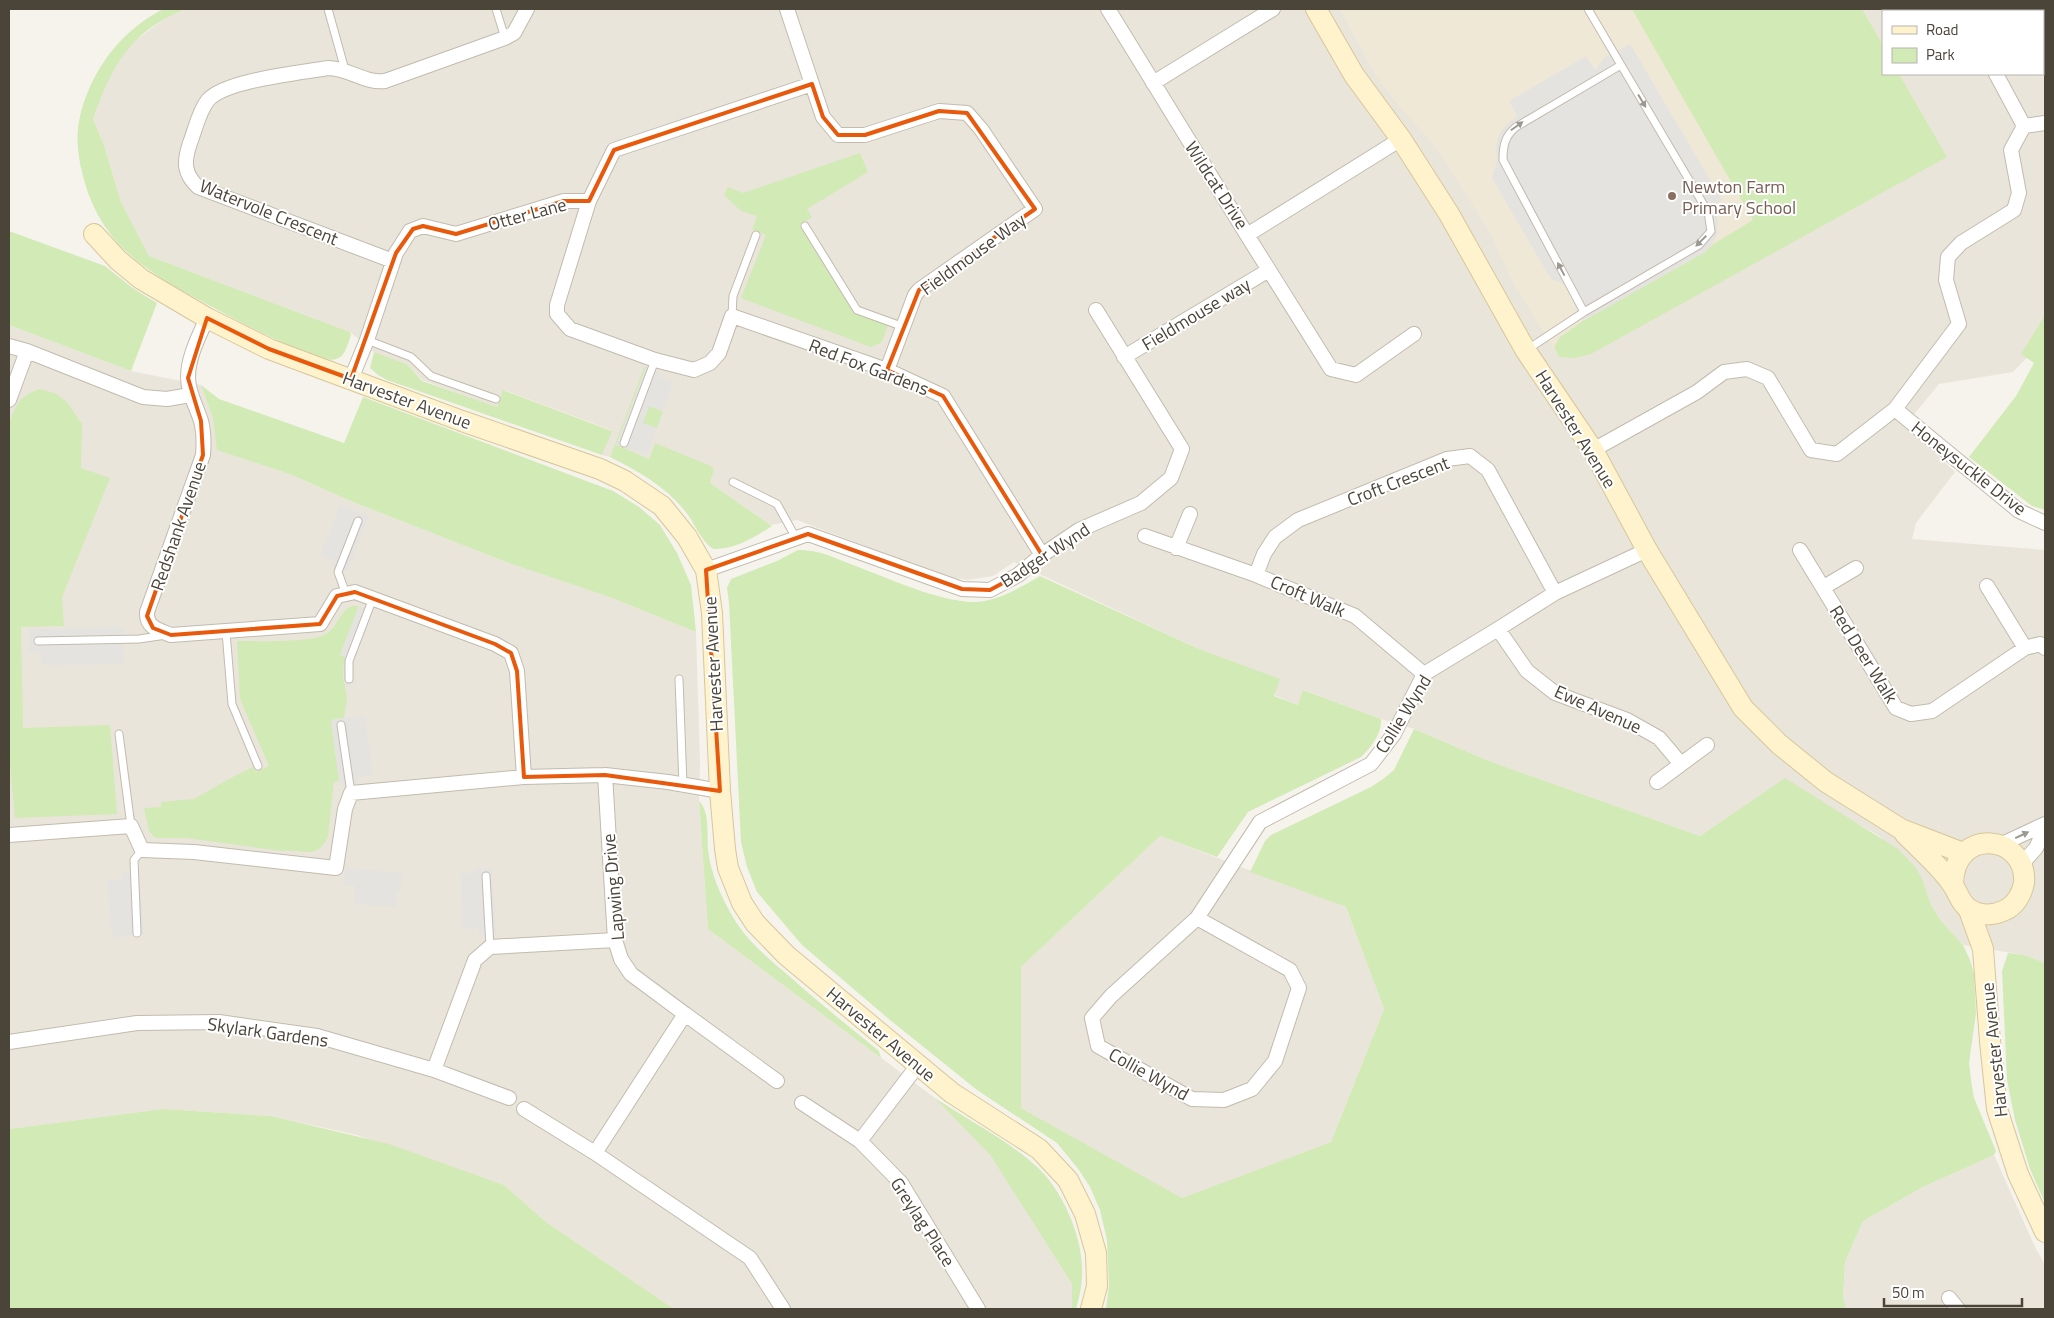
<svg xmlns="http://www.w3.org/2000/svg" width="2054" height="1318" viewBox="0 0 2054 1318" font-family="'Titillium Web',sans-serif">
	<style>
		.residential { fill: #eae5da; fill-rule: evenodd }
		.education { fill: #efe8d6 }
		.green { fill: #d2eab5 }
		.parking { fill: #e5e3e0 }
		.lines { fill: none; stroke-linecap: round; stroke-linejoin: round }
		.lane-casing { stroke: #c2bbae; stroke-width: 9 }
		.street-casing { stroke: #c2bbae; stroke-width: 16 }
		.secondary-casing { stroke: #d6c79b; stroke-width: 22 }
		.lane { stroke: #fff; stroke-width: 7 }
		.street { stroke: #fff; stroke-width: 14 }
		.secondary { stroke: #fff3cd; stroke-width: 20 }
		.oneway { fill: #9c9892 }
		.marked { fill: none; stroke: #e8590c; stroke-width: 4; stroke-linejoin: round }
		.education-dot { fill: #8d6e63; stroke: #fff; stroke-width: 2 }
		.labels { text-anchor: middle; dominant-baseline: central; stroke-width: 4; stroke-linejoin: round; paint-order: stroke }
		.street-label { font-size: 18px; fill: #4b4439; stroke: #fff }
		.education-label { font-size: 18px; fill: #785e54; stroke: #fff; text-anchor: start }
	</style>
	<rect width="100%" height="100%" fill="#f6f3ec"/>
	<!-- residential -->
	<path class="residential" d="M185,9h1860v330l-32,33 -74,12 -33,40 -3,-1 52,49 -39,51 -4,16 133,11v413l-21,-8 -61,-10 -22,-24 -10,-16 -8,-24 -44,-45 -58,-34 -36,-23 -85,57 -211,-75 -75,-32 -33,-10 -77,-29 -6,15 -24,-10 5,-16 -80,-30 -185,-87 -21,14 -26,4 -20,-3 -150,-57 -26,5 -61,-42 4,-13 -59,-26 -6,15 -33,-14 28,-78 -34,90 -8,-2 9,-25 -107,-40 -7,18 -75,-28 -14,-15 -32,-11 -26,-22 -201,-76 -28,-54 -17,-57 -11,-26 12,-35 12,-22 14,-18 38,-29zM1883,11h160v63h-160z
		M9,325l122,46 70,14 12,34 5,31 74,25 61,27 153,60 106,36 84,34 4,130 -1,39 9,128 227,169 56,57 81,129v25h-398l-128,-87 -42,-37 -147,-50 -86,-19 -108,-7 -154,20z
		M1160,836l186,71 38,102 -53,133 -149,57 -161,-91v-141z
		M1994,1155l41,92 10,18v44h-199l-3,-12 2,-35 18,-41 60,-34z"/>
	<!-- education -->
	<path class="education" d="M1340,9h522l21,36v29h16l48,83 -356,197 -16,4 -16,-1 -46,-75 -22,-48 -55,-87 -36,-40 -26,-34z"/>
	<!-- green -->
	<path class="green" d="M163,9h22c-55,23 -73,56 -92,110l11,26 17,57 28,54 201,76 1,3c-6,18 -8,29 -30,23 -37,-13 -72,-31 -107,-50 -62,-34 -112,-58 -131,-132 -7,-27 -8,-47 1,-74 15,-42 40,-72 79,-93z
		M1632,9h230l21,36v29h16l48,83 -356,197 -16,4 -16,-1 -5,-10 6,-10 23,-16 122,-69 7,-7 41,-25z
		M860,153l8,19 -61,37 5,8 -13,8 55,87 34,13 -6,17 -11,5 -130,-49 25,-63 -14,-5 5,-14 -16,-5 -17,-16 4,-8 15,6z
		M9,231l96,35 29,23 23,14 -26,68 -122,-46z
		M2045,315v195l-13,-4 -63,-49 47,-61 18,-33 -13,-9z
		M374,352l34,13 14,16 75,26 6,-17 109,41 -10,24 -215,-75 -9,-5 -8,-7z
		M644,367h2l-29,78 32,14 6,-16 56,23 3,4 -4,13 62,43c-17,11 -38,24 -59,23 -13,-9 -18,-26 -28,-38 -20,-25 -47,-40 -75,-54z
		M201,385l18,14 125,44 19,-46 250,94 26,16 21,18 17,28 14,32 5,47 -84,-34 -106,-36 -153,-60 -61,-27 -75,-25 -4,-31z
		M39,389l16,4 12,9 15,22 -1,44 29,10 -48,119 2,29 -43,1 2,101 87,-3 7,89 -102,4 -6,-66v-328c7,-20 10,-27 30,-35z
		M649,406l14,5 -6,17 -15,-5z
		M798,550c20,-1 37,8 55,15 33,12 98,43 132,36 20,-4 38,-15 55,-25l159,73 81,30 -6,17 24,9 5,-15 78,29c1,15 -10,28 -20,38l-113,55 -31,45 -57,-21 -139,131v141l161,90 149,-56 53,-133 -38,-102 -96,-35 15,-31 6,-6 100,-48 12,-8 11,-9 20,-41 75,32 211,75 85,-58 113,71 18,19 7,13 8,24 10,16 22,24 7,15 4,14 2,39 -7,50 3,24 2,11 22,53 -2,4 -71,32 -60,34 -18,41 -2,35 3,12h-740l3,-24 -2,-45 -7,-30 -10,-23 -11,-17 -22,-27 -80,-53 -87,-70 -88,-75 -45,-53 -10,-25 -6,-25 -12,-239 -2,-15 4,-9 46,-18z
		M352,606h7l-19,49 5,2 -2,18 4,23 -3,20 -13,2 8,61 -5,1 -6,55c-12,24 -24,11 -46,14l-96,-13h-31l-6,-7 -5,-23 17,-1v-5l33,-3 33,-19 26,-13 3,5 13,-6 -29,-67 -3,-58c19,0 75,2 89,-7 12,-7 14,-24 26,-28z
		M699,801c11,10 8,34 9,48 2,23 13,48 25,68 13,23 35,41 55,58 29,26 60,51 91,76l2,7 -173,-129z
		M2008,953l16,2 21,8v240l-15,-34 -15,-49 -8,-40 -5,-109z
		M935,1098c33,22 71,41 101,68 27,24 48,73 46,109 0,12 -3,23 -6,34h-4v-25l-81,-128z
		M163,1109l108,7 118,28 115,41 42,37 128,87h-665v-180z"/>
	<!-- parking -->
	<path class="parking" d="M1630,44l92,156 -10,6 5,9 1,10 -1,10 -5,10 -7,7 -122,69 -19,-37 -13,-5 -59,-101 5,-18 -1,-13 3,-13 8,-10 10,-8 -8,-15 77,-45 9,14 9,-12z
		M646,367l15,6 -1,4 14,5 -11,29 -14,-5 -6,17 14,5 -10,26 -31,-9z
		M340,505l29,11 -22,56 -14,-5 2,-6 -15,-6z
		M359,606l14,6 -18,48 -2,14 3,9 -11,3 -2,-17 2,-12 -5,-2z
		M123,627l1,37 -83,1v-12h-12v-24z
		M365,715l8,60 -15,2v6l-18,2 -9,-65z
		M345,868l57,5 -2,19h-3l-2,15 -41,-3 1,-18 -11,-1z
		M492,868l4,66 -17,1v-7l-16,1 -3,-56h14v-4z
		M139,870l5,65 -32,2 -5,-57 16,-1v-7z"/>
	<g class="lines">
		<defs>
			<path id="lane" d="M328,9l17,61
				M496,9l9,29
				M1588,9l33,56
				M805,226l52,84 47,17
				M732,316l1,-20 23,-61
				M367,340l44,17 20,19 65,23
				M1528,349l56,-37 115,-67 12,-14 -3,-19 -87,-147 -105,62c-11,9 -13,18 -13,33l81,152
				M624,443l31,-83
				M733,482l44,22 19,34
				M346,594l-8,-22 20,-51
				M226,632l6,72 26,62
				M38,641l101,-2 27,-4
				M349,679v-18l24,-63
				M679,679l4,106
				M341,725l10,68
				M119,734l12,92
				M486,876l4,71
				M137,933l-3,-73 8,-10"/>
			<path id="street" d="M787,9l36,108 15,18h27l74,-24 28,2 14,16 54,80 -116,81 -4,5 -28,75
				M1108,9l139,226 154,-96
				M1961,9l2,2
				M1996,74l28,52
				M1153,83l120,-74
				M589,201l-32,104v9l13,15 85,31 39,10 16,-7 9,-10 13,-37 155,54 56,26 99,159
				M1247,235l84,134 25,6 58,-41
				M393,261l-195,-74c-15,-14 -14,-26 -8,-44 5,-13 9,-32 18,-43 18,-20 92,-27 120,-32 20,0 38,16 57,13l120,-43 9,-5 13,-24
				M207,318c-8,18 -19,39 -19,59 0,16 8,28 13,44 3,11 3,22 2,34l-56,157c-1,16 12,18 24,23l149,-11 17,-28 18,-4 140,52 16,9 6,18 7,106
				M9,346l18,5 116,46 24,2 23,-4
				M1124,357l145,-87
				M351,379l16,-39 29,-87 14,-22 13,-5 33,8 108,-33h25l25,-51 198,-66
				M9,400l18,-49
				M1895,409l124,102 26,12
				M1593,450l104,-58 27,-20 23,-3 21,9 43,72 26,4 58,-45 64,-85 -13,-44 2,-23 13,-14 53,-33 5,-17 -8,-43 13,-24 21,-3
				M1145,536l111,39 99,41 69,58
				M1176,548l14,-34
				M1800,550l96,158 15,6 21,-3 93,-63 15,-4 5,4
				M706,570l102,-36 154,55 28,1 28,-15 24,-20 37,-25 62,-27 30,-25 11,-29 -86,-139
				M1256,575l8,-21 11,-17 23,-17 149,-61 23,-3 18,14 67,123
				M1987,586l38,62
				M1824,587l32,-19
				M1498,629l29,42 28,22 72,27 32,18 22,26
				M605,775l10,165 6,19 10,15 54,40 -90,139 155,105 33,51
				M1657,782l50,-37
				M9,835l122,-9 11,24 52,2 142,16 9,-59 6,-16 173,-16 81,-2 63,7 52,9
				M2000,845l45,-21
				M2021,865l15,-17 9,-19
				M1197,918l93,52 9,18 -24,73 -23,28 -28,11 -32,-1 -94,-53 -6,-28 19,-22 86,-78 63,-96 111,-58 23,-30 30,-60 74,-45 57,-36 92,-43
				M685,1014l92,67
				M9,1042l128,-19 82,-1 98,14 117,34 75,28
				M434,1070l41,-110 15,-13 125,-7
				M802,1103l58,38 41,42 77,126
				M524,1109l71,44
				M860,1141l58,-76
				M1949,1298l9,11"/>
			<path id="secondary" d="M1316,9l38,66 47,64 48,75 77,137 67,99 54,100 96,158 36,36 47,38 75,47 62,24
				M94,234l24,26 23,19 66,39 62,31 193,72 138,48 25,12 37,25 25,31 19,33 6,43 8,178 5,58 3,19 14,35 13,20 31,32 166,138 87,56 29,31 17,34 11,39 1,33 -6,23
				M1905,834c16,16 35,32 47,50 7,9 7,18 17,25 11,7 24,7 36,1 10,-4 17,-16 19,-27 4,-48 -70,-58 -71,1
				M1969,910l14,39 7,92 7,68 21,65 27,58"/>
		</defs>
		<!-- lane casing -->
		<use href="#lane" class="lane-casing"/>
		<!-- street casing -->
		<use href="#street" class="street-casing"/>
		<!-- secondary casing -->
		<use href="#secondary" class="secondary-casing"/>
		<!-- lane -->
		<use href="#lane" class="lane"/>
		<!-- street -->
		<use href="#street" class="street"/>
		<!-- secondary -->
		<use href="#secondary" class="secondary"/>
	</g>
	<!-- one-way arrows -->
	<defs><path id="oneway-solid" d="M-6-.8H1V-3.2L6.5 0L1 3.2V.8H-6Z" transform="scale(1.25)"/></defs>
	<g class="oneway">
		<use href="#oneway-solid" transform="translate(1642 101) rotate(59)"/>
		<use href="#oneway-solid" transform="translate(1517 126) rotate(-35)"/>
		<use href="#oneway-solid" transform="translate(1701 241) rotate(135)"/>
		<use href="#oneway-solid" transform="translate(1561 269) rotate(-118)"/>
		<use href="#oneway-solid" transform="translate(2022 835) rotate(-25)"/>
	</g>
	<!-- marked area -->
	<path class="marked" d="M812,84l11,33 15,18h27l74,-24 28,2 68,96 -116,81 -32,80 56,26 99,159 -24,20 -28,15 -28,-1 -154,-55 -102,36 14,221 -115,-16 -81,2 -7,-106 -6,-18 -16,-9 -140,-52 -18,4 -17,28 -149,11 -18,-7 -6,-12 56,-161 -2,-34 -13,-43 19,-60 62,31 82,30 45,-126 17,-24 10,-3 33,8 108,-33h25l25,-51z"/>
	<!-- markers -->
	<circle class="education-dot" cx="1672" cy="196" r="5"/>
	<g class="labels">
		<!-- street labels -->
		<g class="street-label">
			<text transform="translate(1217 185) rotate(57)">Wildcat Drive</text>
			<text transform="translate(269 212) rotate(22)">Watervole Crescent</text>
			<text transform="translate(527 214) rotate(-15)">Otter Lane</text>
			<text transform="translate(973 254) rotate(-36)">Fieldmouse Way</text>
			<text transform="translate(1196 314) rotate(-31)">Fieldmouse way</text>
			<text transform="translate(869 367) rotate(21)">Red Fox Gardens</text>
			<text transform="translate(407 400) rotate(20)">Harvester Avenue</text>
			<text transform="translate(1576 429) rotate(58)">Harvester Avenue</text>
			<text transform="translate(1969 468) rotate(38)">Honeysuckle Drive</text>
			<text transform="translate(1398 481) rotate(-21)">Croft Crescent</text>
			<text transform="translate(178 526) rotate(-71)">Redshank Avenue</text>
			<text transform="translate(1045 555) rotate(-33)">Badger Wynd</text>
			<text transform="translate(1308 596) rotate(23)">Croft Walk</text>
			<text transform="translate(1864 654) rotate(58)">Red Deer Walk</text>
			<text transform="translate(713 664) rotate(-93)">Harvester Avenue</text>
			<text transform="translate(1598 709) rotate(24)">Ewe Avenue</text>
			<text transform="translate(1403 714) rotate(-58)">Collie Wynd</text>
			<text transform="translate(613 887) rotate(-95)">Lapwing Drive</text>
			<text transform="translate(268 1032) rotate(8)">Skylark Gardens</text>
			<text transform="translate(881 1034) rotate(40)">Harvester Avenue</text>
			<text transform="translate(1994 1050) rotate(-96)">Harvester Avenue</text>
			<text transform="translate(1149 1074) rotate(29)">Collie Wynd</text>
			<text transform="translate(923 1222) rotate(57)">Greylag Place</text>
		</g>
		<!-- education labels -->
		<g class="education-label">
			<text x="1682" y="186">Newton Farm<tspan x="1682" dy="21">Primary School</tspan></text>
		</g>
	</g>
	<!-- border -->
	<rect width="2054" height="1318" fill="none" stroke="#4b4439" stroke-width="20"/>
	<!-- legend -->
	<rect x="1882" y="10" width="162" height="65" fill="#ffffff" stroke="#b7b4b0"/>
	<rect x="1892" y="26" width="25" height="8" fill="#fff3cd" stroke="#b7b4b0"/>
	<text x="1926" y="35" font-size="15" fill="#4b4439">Road</text>
	<rect x="1892" y="48" width="25" height="15" fill="#d2eab5" stroke="#b7b4b0"/>
	<text x="1926" y="60" font-size="15" fill="#4b4439">Park</text>
	<!-- scale -->
	<path d="M1884 1298v8h138v-8" fill="none" stroke="#4b4439" stroke-width="2.5"/>
	<text x="1892" y="1298" font-size="15" fill="#4b4439" stroke="#ffffff" stroke-width="4" paint-order="stroke">50 m</text>
</svg>
